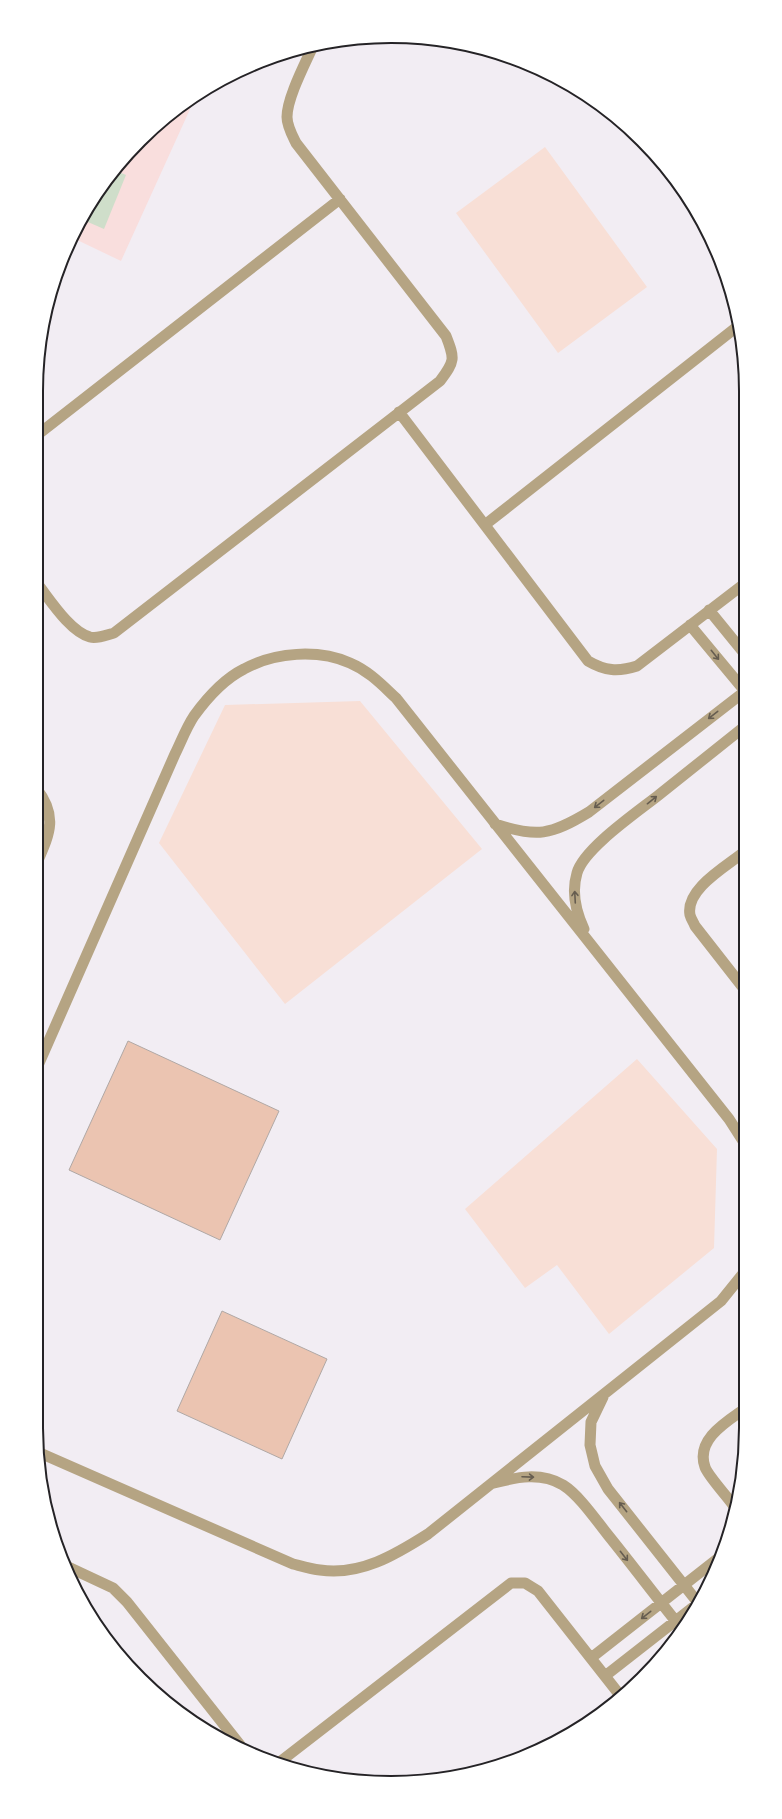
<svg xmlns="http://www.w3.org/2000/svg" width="782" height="1819" viewBox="0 0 782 1819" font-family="'IBM Plex Sans',sans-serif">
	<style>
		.commercial { fill: #f8dfd6 }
		.education { fill: #f9dedd }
		.green { fill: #cfdeca }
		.building { fill: #ebc4b1; stroke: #b0a8a5 }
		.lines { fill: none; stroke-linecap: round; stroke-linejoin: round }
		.minor { stroke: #b5a483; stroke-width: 11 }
		.oneway { stroke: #665d50 }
		.rim { fill: none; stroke: #252326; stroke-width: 2 }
	</style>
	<rect width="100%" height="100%" fill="#f2edf3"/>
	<!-- commercial -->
	<path class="commercial" d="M545,147l102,140 -89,66 -102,-140z
		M360,701l122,148 -197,155 -126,-161 66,-138z
		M637,1059l80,90 -3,99 -105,86 -52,-69 -32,23 -60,-79z"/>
	<!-- education -->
	<path class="education" d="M196,96l-75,165 -48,-23 11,-25 40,-56 51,-48z"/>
	<!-- green -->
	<path class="green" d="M114,170l12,5 -22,54 -23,-10z"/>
	<!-- building -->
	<path class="building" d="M128,1041l151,70 -59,129 -151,-70z
		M222,1311l105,48 -45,100 -105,-48z"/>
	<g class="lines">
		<!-- minor -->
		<path class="minor" d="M399,412l189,249c17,10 30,11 49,5l107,-82
			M36,436l304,-237
			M486,524l252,-198
			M36,582c13,16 33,49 54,55 8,2 16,-2 24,-4l326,-252c15,-20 15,-22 6,-45l-150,-193c-4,-8 -9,-17 -9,-26 0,-19 18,-53 26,-71
			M709,610l35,43
			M690,625l54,65
			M495,824c42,14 56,11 94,-12l155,-120
			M744,852c-17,14 -59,37 -54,63 1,4 4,8 5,11l50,64
			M36,865c13,-30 23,-48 0,-77
			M584,929c-8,-17 -13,-36 -7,-56 7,-25 62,-62 83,-79 28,-22 56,-45 84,-67
			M36,1070l139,-316c6,-12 11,-26 19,-38 13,-18 30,-37 50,-47 31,-17 74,-20 106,-6 19,8 32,22 46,35l333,421 16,25
			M603,1397l-12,25 -1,23 5,21 13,23 91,115
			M40,1453l253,111c8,2 18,5 27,6 40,6 75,-15 108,-36l293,-233 25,-31
			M494,1483c23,-6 47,-11 69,2 16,10 33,35 45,50 25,31 49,63 74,94
			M733,1505c-6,-9 -25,-29 -28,-38 -10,-28 23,-46 41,-59
			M66,1566l47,22 14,14 113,143
			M591,1658l130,-102
			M605,1676l96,-75
			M281,1761l230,-178h14l13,8 81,103"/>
	</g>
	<!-- one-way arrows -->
	<defs><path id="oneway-shaft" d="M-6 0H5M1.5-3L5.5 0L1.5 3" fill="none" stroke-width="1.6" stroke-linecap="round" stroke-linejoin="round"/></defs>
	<g class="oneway">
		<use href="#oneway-shaft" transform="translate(715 655) rotate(51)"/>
		<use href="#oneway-shaft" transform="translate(713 715) rotate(142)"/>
		<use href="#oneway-shaft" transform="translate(652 800) rotate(-39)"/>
		<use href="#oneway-shaft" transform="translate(599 804) rotate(142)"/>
		<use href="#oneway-shaft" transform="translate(575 897) rotate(-93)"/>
		<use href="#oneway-shaft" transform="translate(528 1477) rotate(2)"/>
		<use href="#oneway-shaft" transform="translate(623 1507) rotate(-128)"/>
		<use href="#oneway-shaft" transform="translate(624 1556) rotate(52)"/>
		<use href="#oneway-shaft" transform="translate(646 1615) rotate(142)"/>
	</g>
	<!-- crop -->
	<path d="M0 0H782V1819H0ZM391 43H391A348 348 0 0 1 739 391V1428A348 348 0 0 1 391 1776H391A348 348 0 0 1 43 1428V391A348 348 0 0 1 391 43Z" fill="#fff" fill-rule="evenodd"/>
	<path class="rim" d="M391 43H391A348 348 0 0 1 739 391V1428A348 348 0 0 1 391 1776H391A348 348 0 0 1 43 1428V391A348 348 0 0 1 391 43Z"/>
</svg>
